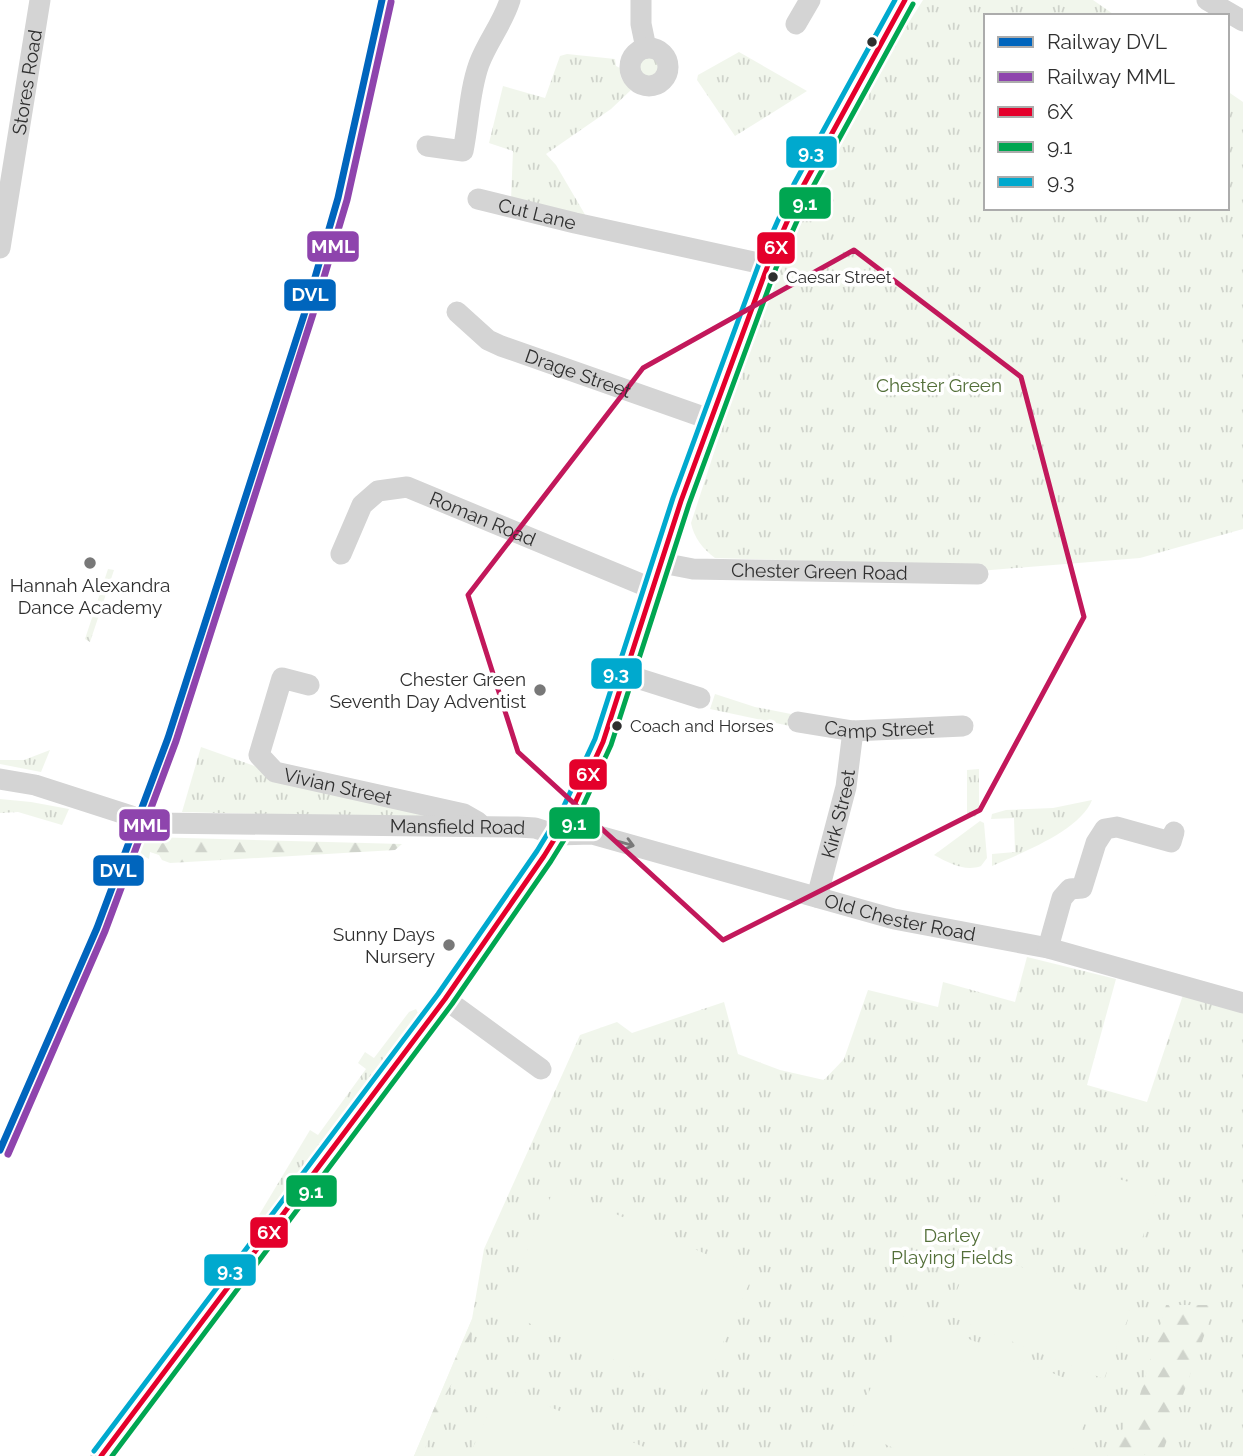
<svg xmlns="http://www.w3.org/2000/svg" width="1243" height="1456" viewBox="0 0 1243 1456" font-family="Raleway,sans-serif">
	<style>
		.grass { fill: url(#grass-tufts) }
		.forest { fill: url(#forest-firs) }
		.pitch { fill: #f1f6ec }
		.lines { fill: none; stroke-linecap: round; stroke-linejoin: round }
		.minor { stroke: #d4d4d4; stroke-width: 21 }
		.bus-1-casing { stroke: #fff; stroke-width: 10 }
		.bus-2-casing { stroke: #fff; stroke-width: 10 }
		.bus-3-casing { stroke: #fff; stroke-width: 10 }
		.bus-1 { stroke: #e4002b; stroke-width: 5 }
		.bus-2 { stroke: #00a651; stroke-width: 5 }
		.bus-3 { stroke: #00a9ce; stroke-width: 5 }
		.rail-1-casing { stroke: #fff; stroke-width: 12 }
		.rail-2-casing { stroke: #fff; stroke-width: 12 }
		.rail-1 { stroke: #0065bd; stroke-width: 7 }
		.rail-2 { stroke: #8e44ad; stroke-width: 7 }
		.oneway { stroke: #797979 }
		.marked { fill: none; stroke: #c2185b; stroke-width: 5; stroke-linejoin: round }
		.bus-dot { fill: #2f2f2f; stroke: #fff; stroke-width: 2.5 }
		.poi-dot { fill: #787878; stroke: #fff; stroke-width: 2.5 }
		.labels { text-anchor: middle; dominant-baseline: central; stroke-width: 7; stroke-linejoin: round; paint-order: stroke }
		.bus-label { font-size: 17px; fill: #2f2f2f; stroke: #fff; text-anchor: start }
		.street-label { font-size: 19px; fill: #2f2f2f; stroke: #fff }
		.park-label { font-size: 19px; fill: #536f39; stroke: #fff }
		.poi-label { font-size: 19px; fill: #2f2f2f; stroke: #fff; text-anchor: end }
		.line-badge { stroke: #fff; stroke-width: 2.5 }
		.badge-label { font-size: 19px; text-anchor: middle; font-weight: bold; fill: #fff }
	</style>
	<defs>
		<pattern id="grass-tufts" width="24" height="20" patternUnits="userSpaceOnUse" patternTransform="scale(1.75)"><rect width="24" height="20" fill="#f1f6ec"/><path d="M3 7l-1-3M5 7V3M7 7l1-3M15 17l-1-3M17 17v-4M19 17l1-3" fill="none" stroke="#cfd3cb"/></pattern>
		<pattern id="forest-firs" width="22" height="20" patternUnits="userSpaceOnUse" patternTransform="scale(1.75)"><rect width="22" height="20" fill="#f1f6ec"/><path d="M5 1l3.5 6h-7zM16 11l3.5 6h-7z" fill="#cfd3cb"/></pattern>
	</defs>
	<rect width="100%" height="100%" fill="#fff"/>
	<!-- grass -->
	<path class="grass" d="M923,0h170l23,16h-130v192h241v-117l16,11v427l-103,29 -161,13 -76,-7 -188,-6c-12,-9 -21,-20 -24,-35 31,-94 60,-189 99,-281 35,-85 84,-165 133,-242z
		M739,52l68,39 -72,45 -38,-56 1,-5z
		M567,54l48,5 1,7 4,2 1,10 10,12 -20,19 -65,45 10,11 31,53 -76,-18 2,-49 -24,-8 14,-57 42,12 15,-42z
		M637 67a12 12 0 1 1 24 0a12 12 0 1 1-24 0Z
		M108,569l6,1 -24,72 -5,-3z
		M715,694l40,13 36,7 -1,12 -80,-17z
		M201,747l62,22 181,50 -262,-7z
		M50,750l-9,22 -41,-8v-4h24z
		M979,769v41l-3,6 -9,2v-48z
		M0,799l31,3 38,7 -7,16 -44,-13 -18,1z
		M1092,800c-12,31 -71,53 -100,66v-12l23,-2 -1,-34 -23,1 1,-5 14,-4 47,-2z
		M980,821l4,2 3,35 -6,8c-16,6 -32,-3 -47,-11z
		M1027,957l89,22 -29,106 60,17 37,-110 59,13v451h-829l58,-137 12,-70 96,-214 37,-13 15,11 92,-31 14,52 42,16 44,10 20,-21 24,-69 70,17 5,-25 72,20z
		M416,1009l2,4 -7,11 -80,111 -63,81 -9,-1 51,-85 8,5 48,-66 -8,-6 7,-11 9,6 35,-46z"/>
	<!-- forest -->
	<path class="forest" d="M149,837l253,7 -7,6 -225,13 -8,-3 -3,-5 -9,-3 -1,7 -9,-5v-9z
		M1166,1305h49l-53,149 -55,2 30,-51z
		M472,1319l5,3 -55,134h-8z"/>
	<!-- pitch -->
	<path class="pitch" d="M1071,1164l86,27 -19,61 -86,-25z
		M555,1187l198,88 -54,122 -198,-86z
		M974,1248l157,63 -27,68 -157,-64z
		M905,1313l194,79 -29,64h-159l-59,-27z
		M501,1386l164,70h-196z"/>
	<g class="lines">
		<!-- minor -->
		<g class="minor">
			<path d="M641,0v24l5,24"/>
			<path d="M1207,0l36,21"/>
			<path d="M796,24l14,-24"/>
			<circle cx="649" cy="67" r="19"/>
			<path d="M427,146l36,5c6,-29 6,-59 16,-87 8,-22 24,-41 31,-64"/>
			<path id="s1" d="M478,199l97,24 193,42"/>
			<path id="s2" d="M0,248l40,-248"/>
			<path id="s3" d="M457,312l31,28 13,6 208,73"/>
			<path id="s4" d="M341,554l21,-49 16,-14 29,-4 246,102"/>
			<path id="s5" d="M662,563l31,6 285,5"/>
			<path d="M624,674l76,24"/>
			<path id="s6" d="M309,685l-27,-7 -23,77 16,17 189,42 14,8"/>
			<path id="s7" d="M798,722l55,9 110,-5"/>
			<path id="s8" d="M0,779l35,6 118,38 365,4 17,1 22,7 35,-1 302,85 154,29 195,55"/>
			<path id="s9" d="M817,897l29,-110 7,-56"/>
			<path d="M1048,948l14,-50 8,-9 12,-1 14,-45 9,-14 12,-2 54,15 3,-10"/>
			<path d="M445,999l96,70"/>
			<path d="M101,1456l344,-457 99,-143 26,-42 33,-72 78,-241 87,-236 34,-77 42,-80 61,-108"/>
		</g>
		<defs>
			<path id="bus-1" d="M101,1456l344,-457 99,-143 26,-42 33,-72 78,-241 87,-236 34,-77 103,-188"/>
			<path id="bus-2" d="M112,1456l340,-452 99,-143 26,-42 34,-74 78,-241 87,-236 34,-76 103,-188"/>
			<path id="bus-3" d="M94,1451l344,-457 99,-143 25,-41 33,-71 78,-241 87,-237 34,-77 101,-184"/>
		</defs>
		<!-- bus-1 casing -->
		<use href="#bus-1" class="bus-1-casing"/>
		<!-- bus-2 casing -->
		<use href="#bus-2" class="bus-2-casing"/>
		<!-- bus-3 casing -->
		<use href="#bus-3" class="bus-3-casing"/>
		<!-- bus-1 -->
		<use href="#bus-1" class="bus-1"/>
		<!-- bus-2 -->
		<use href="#bus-2" class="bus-2"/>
		<!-- bus-3 -->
		<use href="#bus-3" class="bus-3"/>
		<defs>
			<path id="rail-1" d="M0,1150l97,-222 71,-190 137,-426 33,-114 44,-198"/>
			<path id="rail-2" d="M8,1154l97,-223 71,-190 137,-427 34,-114 44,-198"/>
		</defs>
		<!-- rail-1 casing -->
		<use href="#rail-1" class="rail-1-casing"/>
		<!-- rail-2 casing -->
		<use href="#rail-2" class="rail-2-casing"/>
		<!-- rail-1 -->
		<use href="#rail-1" class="rail-1"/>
		<!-- rail-2 -->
		<use href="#rail-2" class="rail-2"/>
	</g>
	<!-- one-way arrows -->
	<defs><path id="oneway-shaft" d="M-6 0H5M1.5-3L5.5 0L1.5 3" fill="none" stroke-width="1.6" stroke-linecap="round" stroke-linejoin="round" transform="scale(1.75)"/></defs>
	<use class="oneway" href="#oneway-shaft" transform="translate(624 843) rotate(16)"/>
	<!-- marked area -->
	<path class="marked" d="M854,250l167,127 63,240 -104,193 -257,130 -205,-188 -50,-157 175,-227z"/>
	<!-- markers -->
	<g class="bus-dot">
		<circle cx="872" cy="42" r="6"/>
		<circle cx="773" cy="277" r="6"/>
		<circle cx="617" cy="726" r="6"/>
	</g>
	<g class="poi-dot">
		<circle cx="90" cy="563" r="7"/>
		<circle cx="540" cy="690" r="7"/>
		<circle cx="449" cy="945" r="7"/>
	</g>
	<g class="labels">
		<!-- bus labels -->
		<g class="bus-label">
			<text x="786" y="277">Caesar Street</text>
			<text x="630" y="726">Coach and Horses</text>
		</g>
		<!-- street labels -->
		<g class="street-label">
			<text stroke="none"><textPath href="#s2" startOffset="168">Stores Road</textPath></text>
			<text stroke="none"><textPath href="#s1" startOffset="61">Cut Lane</textPath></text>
			<text stroke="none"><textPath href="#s3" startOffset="138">Drage Street</textPath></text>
			<text stroke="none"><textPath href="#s4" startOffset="186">Roman Road</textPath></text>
			<text stroke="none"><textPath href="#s5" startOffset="158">Chester Green Road</textPath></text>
			<text stroke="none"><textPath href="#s7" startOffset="82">Camp Street</textPath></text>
			<text stroke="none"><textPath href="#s6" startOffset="196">Vivian Street</textPath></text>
			<text stroke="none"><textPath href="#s9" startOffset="86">Kirk Street</textPath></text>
			<text stroke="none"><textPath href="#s8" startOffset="464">Mansfield Road</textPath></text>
			<text stroke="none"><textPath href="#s8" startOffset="919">Old Chester Road</textPath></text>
		</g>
		<!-- park labels -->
		<g class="park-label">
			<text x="939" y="385">Chester Green</text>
			<text x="952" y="1235">Darley<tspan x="952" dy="22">Playing Fields</tspan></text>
		</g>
		<!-- poi labels -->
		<g class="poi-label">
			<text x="90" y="585" text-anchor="middle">Hannah Alexandra<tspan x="90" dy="22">Dance Academy</tspan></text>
			<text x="526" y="679">Chester Green<tspan x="526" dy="22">Seventh Day Adventist</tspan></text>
			<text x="435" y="934">Sunny Days<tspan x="435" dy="22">Nursery</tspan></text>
		</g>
	</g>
	<g class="line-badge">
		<rect x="785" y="135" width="53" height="34" rx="7" fill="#00a9ce"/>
		<rect x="778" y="186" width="54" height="34" rx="7" fill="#00a651"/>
		<rect x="306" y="230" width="54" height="33" rx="7" fill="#8e44ad"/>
		<rect x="756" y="231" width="40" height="34" rx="7" fill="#e4002b"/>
		<rect x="283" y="278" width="54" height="34" rx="7" fill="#0065bd"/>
		<rect x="590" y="657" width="53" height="33" rx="7" fill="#00a9ce"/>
		<rect x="568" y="758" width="40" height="33" rx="7" fill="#e4002b"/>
		<rect x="548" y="806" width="53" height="34" rx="7" fill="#00a651"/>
		<rect x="118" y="808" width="53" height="34" rx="7" fill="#8e44ad"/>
		<rect x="92" y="854" width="53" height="33" rx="7" fill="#0065bd"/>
		<rect x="285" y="1174" width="53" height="34" rx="7" fill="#00a651"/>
		<rect x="249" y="1216" width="40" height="33" rx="7" fill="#e4002b"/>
		<rect x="203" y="1253" width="54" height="34" rx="7" fill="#00a9ce"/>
	</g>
	<g class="badge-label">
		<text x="811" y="159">9.3</text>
		<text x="805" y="210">9.1</text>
		<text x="333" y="253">MML</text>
		<text x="776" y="254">6X</text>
		<text x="310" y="301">DVL</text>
		<text x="616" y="680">9.3</text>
		<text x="588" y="781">6X</text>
		<text x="574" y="830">9.1</text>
		<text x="145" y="832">MML</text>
		<text x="118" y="877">DVL</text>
		<text x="311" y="1198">9.1</text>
		<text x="269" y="1239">6X</text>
		<text x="230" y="1277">9.3</text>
	</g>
	<!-- legend -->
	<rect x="984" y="14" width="245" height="196" fill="#ffffff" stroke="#acacac" stroke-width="2"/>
	<rect x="998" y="37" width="35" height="10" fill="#0065bd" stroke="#acacac" stroke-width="2"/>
	<text x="1047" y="49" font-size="21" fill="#2f2f2f">Railway DVL</text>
	<rect x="998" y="72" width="35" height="10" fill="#8e44ad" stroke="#acacac" stroke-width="2"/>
	<text x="1047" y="84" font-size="21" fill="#2f2f2f">Railway MML</text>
	<rect x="998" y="107" width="35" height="10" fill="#e4002b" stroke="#acacac" stroke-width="2"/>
	<text x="1047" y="119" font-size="21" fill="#2f2f2f">6X</text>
	<rect x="998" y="142" width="35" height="10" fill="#00a651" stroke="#acacac" stroke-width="2"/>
	<text x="1047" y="154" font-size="21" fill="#2f2f2f">9.1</text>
	<rect x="998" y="177" width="35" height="10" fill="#00a9ce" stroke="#acacac" stroke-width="2"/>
	<text x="1047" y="189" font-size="21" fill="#2f2f2f">9.3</text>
</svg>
